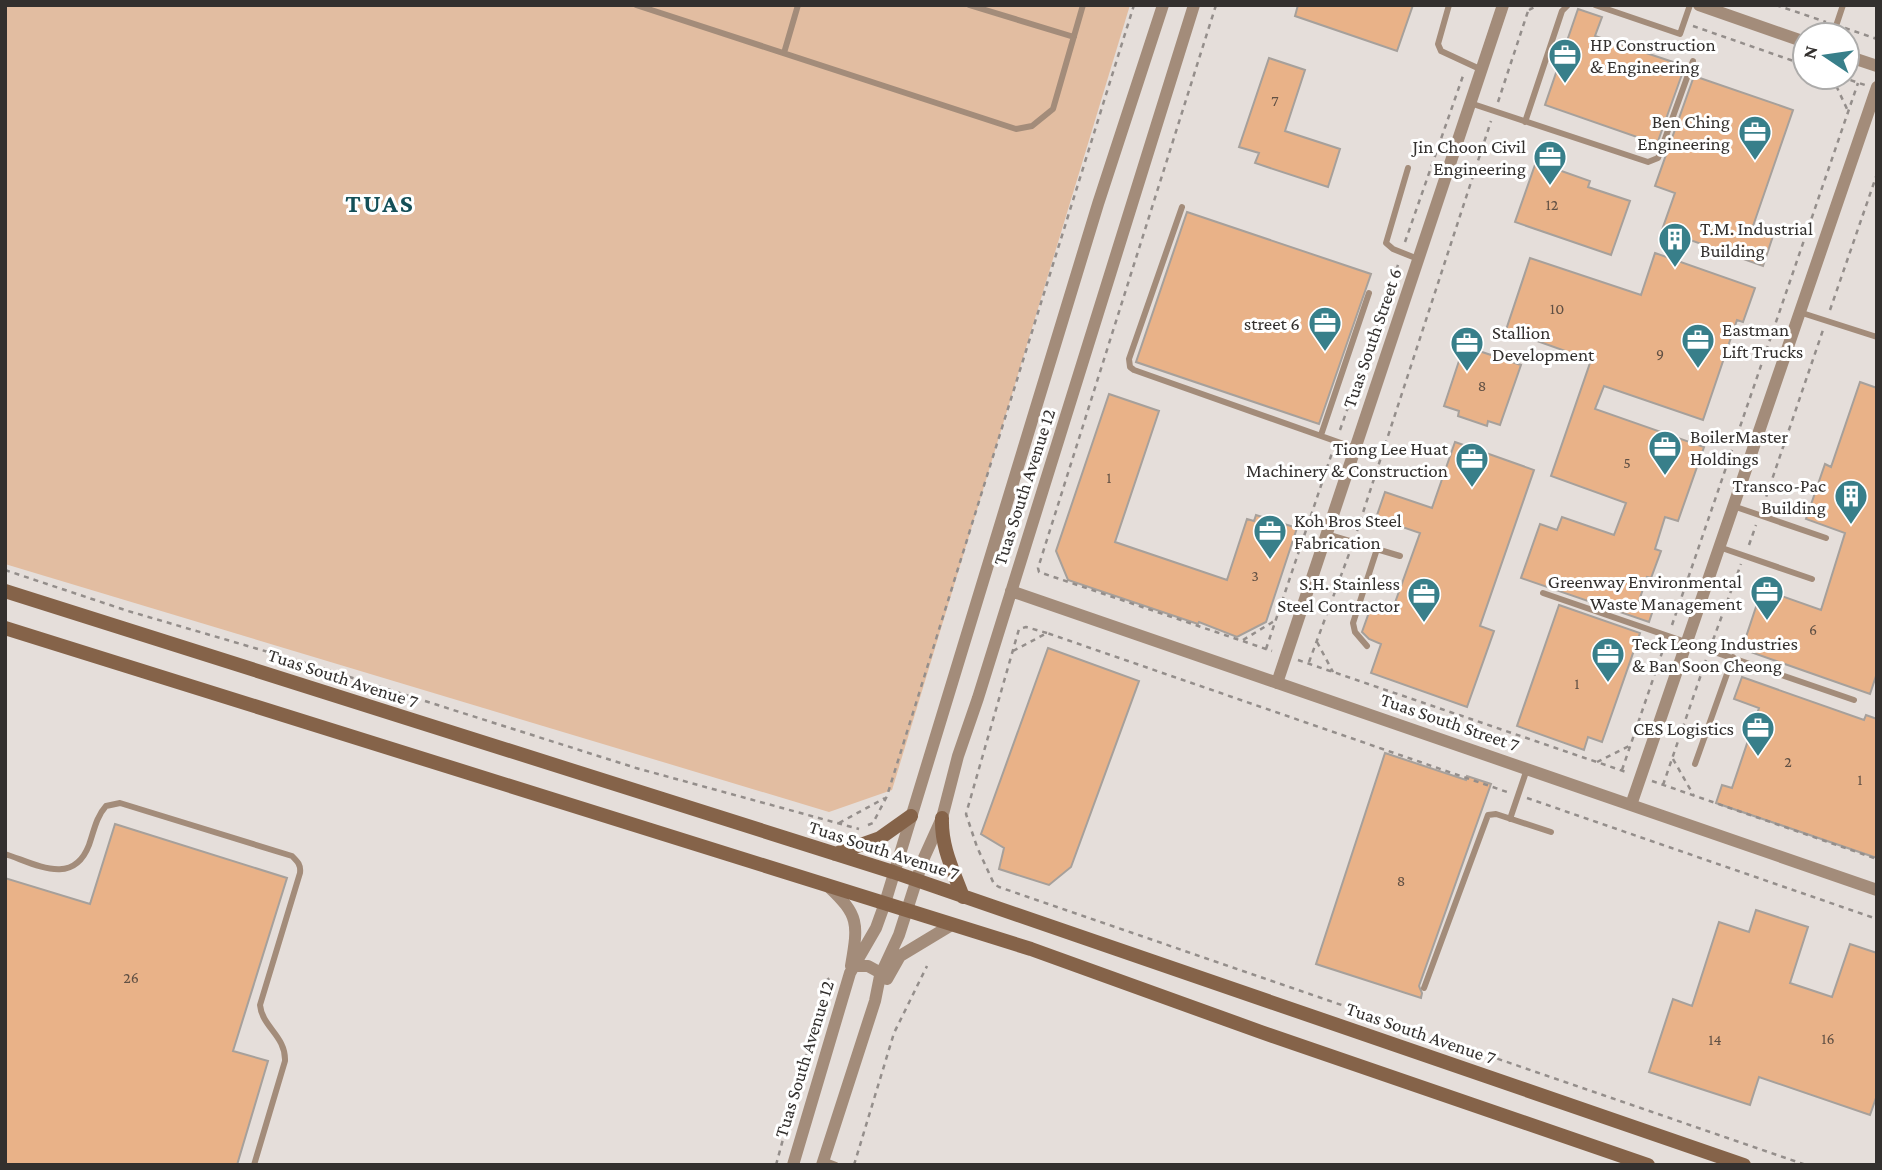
<svg xmlns="http://www.w3.org/2000/svg" width="1882" height="1170" viewBox="0 0 1882 1170" font-family="'Crimson Pro',serif">
	<style>
		.green { fill: #e2bda1 }
		.building { fill: #e9b288; stroke: #a6a09b; stroke-width: 2 }
		.lines { fill: none; stroke-linecap: round; stroke-linejoin: round }
		.path { stroke: #948e8b; stroke-width: 2.5; stroke-dasharray: 5 5; stroke-linecap: butt }
		.lane { stroke: #a38c7a; stroke-width: 6 }
		.street { stroke: #a38c7a; stroke-width: 12 }
		.secondary { stroke: #856349; stroke-width: 14 }
		.labels { text-anchor: middle; dominant-baseline: central; stroke-width: 6; stroke-linejoin: round; paint-order: stroke }
		.number-label { font-size: 16px; fill: #605044 }
		.poi-label { font-size: 19px; fill: #33302e; stroke: #fff; text-anchor: end }
		.street-label { font-size: 19px; fill: #33302e; stroke: #fff }
		.district-label { font-size: 26px; font-weight: bold; letter-spacing: 2px; fill: #155058; stroke: #fff }
	</style>
	<rect width="100%" height="100%" fill="#e5deda"/>
	<!-- green -->
	<path class="green" d="M5,5h1125l-238,785 -63,22 -824,-248z"/>
	<!-- building -->
	<path class="building" d="M1298,5h115l-16,46 -102,-35z
		M1578,9l24,8 -7,19 90,30 -28,78 -112,-39z
		M1269,58l36,12 -20,61 55,18 -12,38 -73,-24 4,-10 -20,-6z
		M1694,76l99,34 -40,116 21,7 -11,33 -101,-36 13,-37 -20,-7z
		M1536,162l54,19 -2,6 42,14 -19,54 -96,-33z
		M1187,212l184,62 -52,150 -183,-62z
		M1655,253l100,35 -12,34 -6,-2 -34,100 -99,-34 -9,23 109,38 -26,74 -13,-4 -10,32 6,2 -10,27 -4,-1 -9,27 15,6 -4,12 -128,-44 19,-54 17,6 5,-13 52,18 12,-32 -75,-27 40,-116 -85,-30 24,-72 111,37z
		M1464,346l57,19 -21,60 -12,-4 -1,5 -29,-10 1,-5 -15,-5z
		M1860,382l17,6v285l-7,21 -128,-45 20,-60 59,21 24,-77 -39,-14 19,-55 6,3z
		M1109,394l50,17 -44,131 112,38 20,-61 7,2 2,-6 41,13 -31,94 -29,15 -38,-15 -1,2 -130,-44 -12,-29z
		M1455,442l79,28 -54,156 14,5 -27,76 -96,-34 10,-29 -12,-5 -7,-7 10,-28 20,7 28,-78 -44,-15 9,-26 47,16z
		M1559,605l81,28 -38,109 -14,-5 -4,13 -67,-24z
		M1048,648l91,33 -68,186 -22,18 -50,-16 5,-21 -23,-14z
		M1742,677l122,43 2,-5 11,4v139l-161,-55 6,-18 10,3 27,-80 -25,-9z
		M1385,753l81,27 1,-4 24,8 -72,202 3,7 -1,5 -105,-34z
		M115,824l172,54 -54,173 35,10 -31,104h-232v-287l85,26z
		M1756,910l52,17 -18,56 42,14 18,-53 27,9v142l-7,20 -111,-38 -9,28 -101,-33 24,-73 19,7 27,-84 30,10z"/>
	<g class="lines">
		<!-- path -->
		<path class="path" d="M1216,5l-178,563 1,4 233,79
			M1776,5l50,17
			M1529,10l9,-5
			M1693,26l112,39
			M1845,28l32,11
			M1832,77l16,34
			M1841,77l24,8
			M1498,102l32,-97
			M1405,242l59,-169
			M1830,310l47,-136
			M1340,430l59,-168
			M1763,506l60,-176
			M1357,531l134,-410
			M1749,545l7,-20
			M5,570l123,41 171,50 337,107 223,61
			M1672,625l186,-542
			M1047,633l-21,-6 -7,2 -53,185 11,33 17,37 5,3 807,278
			M1243,640l33,-20
			M1713,640l28,-76
			M1317,642l16,30
			M1266,649l67,-199
			M1013,651l34,-18 460,159
			M1298,660l328,112
			M1309,662l40,-108
			M1673,759l21,37
			M1597,762l32,-16
			M1622,770l43,-126
			M1652,781l225,78
			M1663,785l43,-125
			M1527,798l350,121
			M839,823l46,-25
			M868,825l5,-2 14,-27 247,-791
			M776,1165l50,-184 7,-6
			M854,1165l40,-132 33,-67"/>
		<!-- lane -->
		<path class="lane" d="M636,5l380,124 16,-3 21,-17 30,-104
			M969,5l105,32
			M1449,5l-11,39 3,7 41,19
			M1595,5l85,29 10,-29
			M1833,35l10,-30
			M784,53l14,-48
			M1470,103l178,59 10,-4 35,-97
			M1525,122l37,-111 6,-6
			M1408,168l-22,75 7,6 25,10
			M1182,207l-53,152 1,8 4,3 221,78
			M1799,312l78,25
			M1321,435l48,-142
			M1733,506l93,32
			M1326,534l74,22
			M1719,547l93,32
			M1543,593l311,107
			M1367,646l-12,-14 -2,-9 24,-74
			M1695,764l38,-107
			M1510,819l17,-50
			M5,854c31,10 68,33 84,-9 5,-14 7,-28 17,-39l14,-3 172,53c6,6 9,9 8,17l-40,132c2,22 26,31 25,56l-31,104
			M1424,988l64,-173 8,-1 55,18
			M823,1160l13,5"/>
		<!-- street -->
		<path class="street" d="M1699,5l106,37
			M1847,56l30,10
			M1011,591l866,299
			M1277,683l226,-678
			M1631,805l246,-718
			M828,886c32,30 30,38 23,80
			M854,966l22,-38 9,-25 213,-699 65,-199
			M887,979l13,-23 53,-32
			M793,1165l57,-192 4,-7h14l11,6 1,4
			M822,1165l53,-164 5,-25 19,-41 24,-75 19,-42 16,-62 20,-58 216,-693"/>
		<!-- secondary -->
		<path class="secondary" d="M5,591l888,281 851,293
			M5,628l1026,321 230,83 387,133
			M942,818c-1,29 11,52 21,79
			M835,854l45,-16 31,-22"/>
	</g>
	<!-- icons -->
	<defs>
		<symbol id="office-pin" viewBox="-11 -11 22 30"><path d="M0 17L-7.5 6A9.5 9.5 0 1 1 7.5 6Z" fill="#387f8a" stroke="#fff"/><path d="M-6-3h4V-5.5h4V-3h4V5H-6ZM-1-4.5V-3h2v-1.5ZM-6 0V1H6V0Z" fill="#fff"/></symbol>
		<symbol id="building-pin" viewBox="-11 -11 22 30"><path d="M0 17L-7.5 6A9.5 9.5 0 1 1 7.5 6Z" fill="#387f8a" stroke="#fff"/><path d="M-4-6H4V6H1V3H-1V6H-4ZM-2.5-4.3h1.7v1.8h-1.7ZM.8-4.3h1.7v1.8H.8ZM-2.5-1h1.7V.8h-1.7ZM.8-1h1.7V.8H.8Z" fill="#fff"/></symbol>
	</defs>
	<g fill-rule="evenodd">
		<use href="#office-pin" x="1546" y="36" width="38" height="52"/>
		<use href="#office-pin" x="1736" y="113" width="38" height="52"/>
		<use href="#office-pin" x="1531" y="138" width="38" height="52"/>
		<use href="#building-pin" x="1656" y="220" width="38" height="52"/>
		<use href="#office-pin" x="1306" y="304" width="38" height="52"/>
		<use href="#office-pin" x="1679" y="321" width="38" height="52"/>
		<use href="#office-pin" x="1448" y="324" width="38" height="52"/>
		<use href="#office-pin" x="1646" y="428" width="38" height="52"/>
		<use href="#office-pin" x="1453" y="440" width="38" height="52"/>
		<use href="#building-pin" x="1832" y="477" width="38" height="52"/>
		<use href="#office-pin" x="1251" y="512" width="38" height="52"/>
		<use href="#office-pin" x="1748" y="573" width="38" height="52"/>
		<use href="#office-pin" x="1405" y="575" width="38" height="52"/>
		<use href="#office-pin" x="1589" y="635" width="38" height="52"/>
		<use href="#office-pin" x="1739" y="709" width="38" height="52"/>
	</g>
	<g class="labels">
		<!-- number labels -->
		<g class="number-label">
			<text x="1275" y="100">7</text>
			<text x="1552" y="204">12</text>
			<text x="1557" y="308">10</text>
			<text x="1660" y="353">9</text>
			<text x="1482" y="385">8</text>
			<text x="1627" y="462">5</text>
			<text x="1109" y="477">1</text>
			<text x="1255" y="575">3</text>
			<text x="1813" y="629">6</text>
			<text x="1577" y="683">1</text>
			<text x="1788" y="761">2</text>
			<text x="1860" y="779">1</text>
			<text x="1401" y="880">8</text>
			<text x="131" y="977">26</text>
			<text x="1828" y="1038">16</text>
			<text x="1715" y="1039">14</text>
		</g>
		<!-- poi labels -->
		<g class="poi-label">
			<text x="1590" y="44" text-anchor="start">HP Construction<tspan x="1590" dy="22">&amp; Engineering</tspan></text>
			<text x="1730" y="121">Ben Ching<tspan x="1730" dy="22">Engineering</tspan></text>
			<text x="1526" y="146">Jin Choon Civil<tspan x="1526" dy="22">Engineering</tspan></text>
			<text x="1700" y="228" text-anchor="start">T.M. Industrial<tspan x="1700" dy="22">Building</tspan></text>
			<text x="1300" y="323">street 6</text>
			<text x="1722" y="329" text-anchor="start">Eastman<tspan x="1722" dy="22">Lift Trucks</tspan></text>
			<text x="1492" y="332" text-anchor="start">Stallion<tspan x="1492" dy="22">Development</tspan></text>
			<text x="1690" y="436" text-anchor="start">BoilerMaster<tspan x="1690" dy="22">Holdings</tspan></text>
			<text x="1448" y="448">Tiong Lee Huat<tspan x="1448" dy="22">Machinery &amp; Construction</tspan></text>
			<text x="1826" y="485">Transco-Pac<tspan x="1826" dy="22">Building</tspan></text>
			<text x="1294" y="520" text-anchor="start">Koh Bros Steel<tspan x="1294" dy="22">Fabrication</tspan></text>
			<text x="1742" y="581">Greenway Environmental<tspan x="1742" dy="22">Waste Management</tspan></text>
			<text x="1400" y="583">S.H. Stainless<tspan x="1400" dy="22">Steel Contractor</tspan></text>
			<text x="1632" y="643" text-anchor="start">Teck Leong Industries<tspan x="1632" dy="22">&amp; Ban Soon Cheong</tspan></text>
			<text x="1734" y="728">CES Logistics</text>
		</g>
		<!-- street labels -->
		<g class="street-label">
			<text transform="translate(1372 338) rotate(-71)">Tuas South Street 6</text>
			<text transform="translate(1024 487) rotate(-72)">Tuas South Avenue 12</text>
			<text transform="translate(343 678) rotate(18)">Tuas South Avenue 7</text>
			<text transform="translate(1450 722) rotate(19)">Tuas South Street 7</text>
			<text transform="translate(884 850) rotate(18)">Tuas South Avenue 7</text>
			<text transform="translate(1421 1033) rotate(19)">Tuas South Avenue 7</text>
			<text transform="translate(804 1059) rotate(-73)">Tuas South Avenue 12</text>
		</g>
		<!-- district labels -->
		<g class="district-label">
			<text x="380" y="203">TUAS</text>
		</g>
	</g>
	<!-- border -->
	<rect width="1882" height="1170" fill="none" stroke="#33302e" stroke-width="14"/>
	<!-- north arrow -->
	<g transform="translate(1826 56) rotate(283)"><circle r="33" fill="#ffffff" stroke="#adacab" stroke-width="2"/>
	<path d="M0-5L12 26L0 18L-12 26Z" fill="#387f8a"/>
	<text y="-10" font-size="19" font-weight="bold" text-anchor="middle" fill="#33302e">N</text>
	</g>
</svg>
